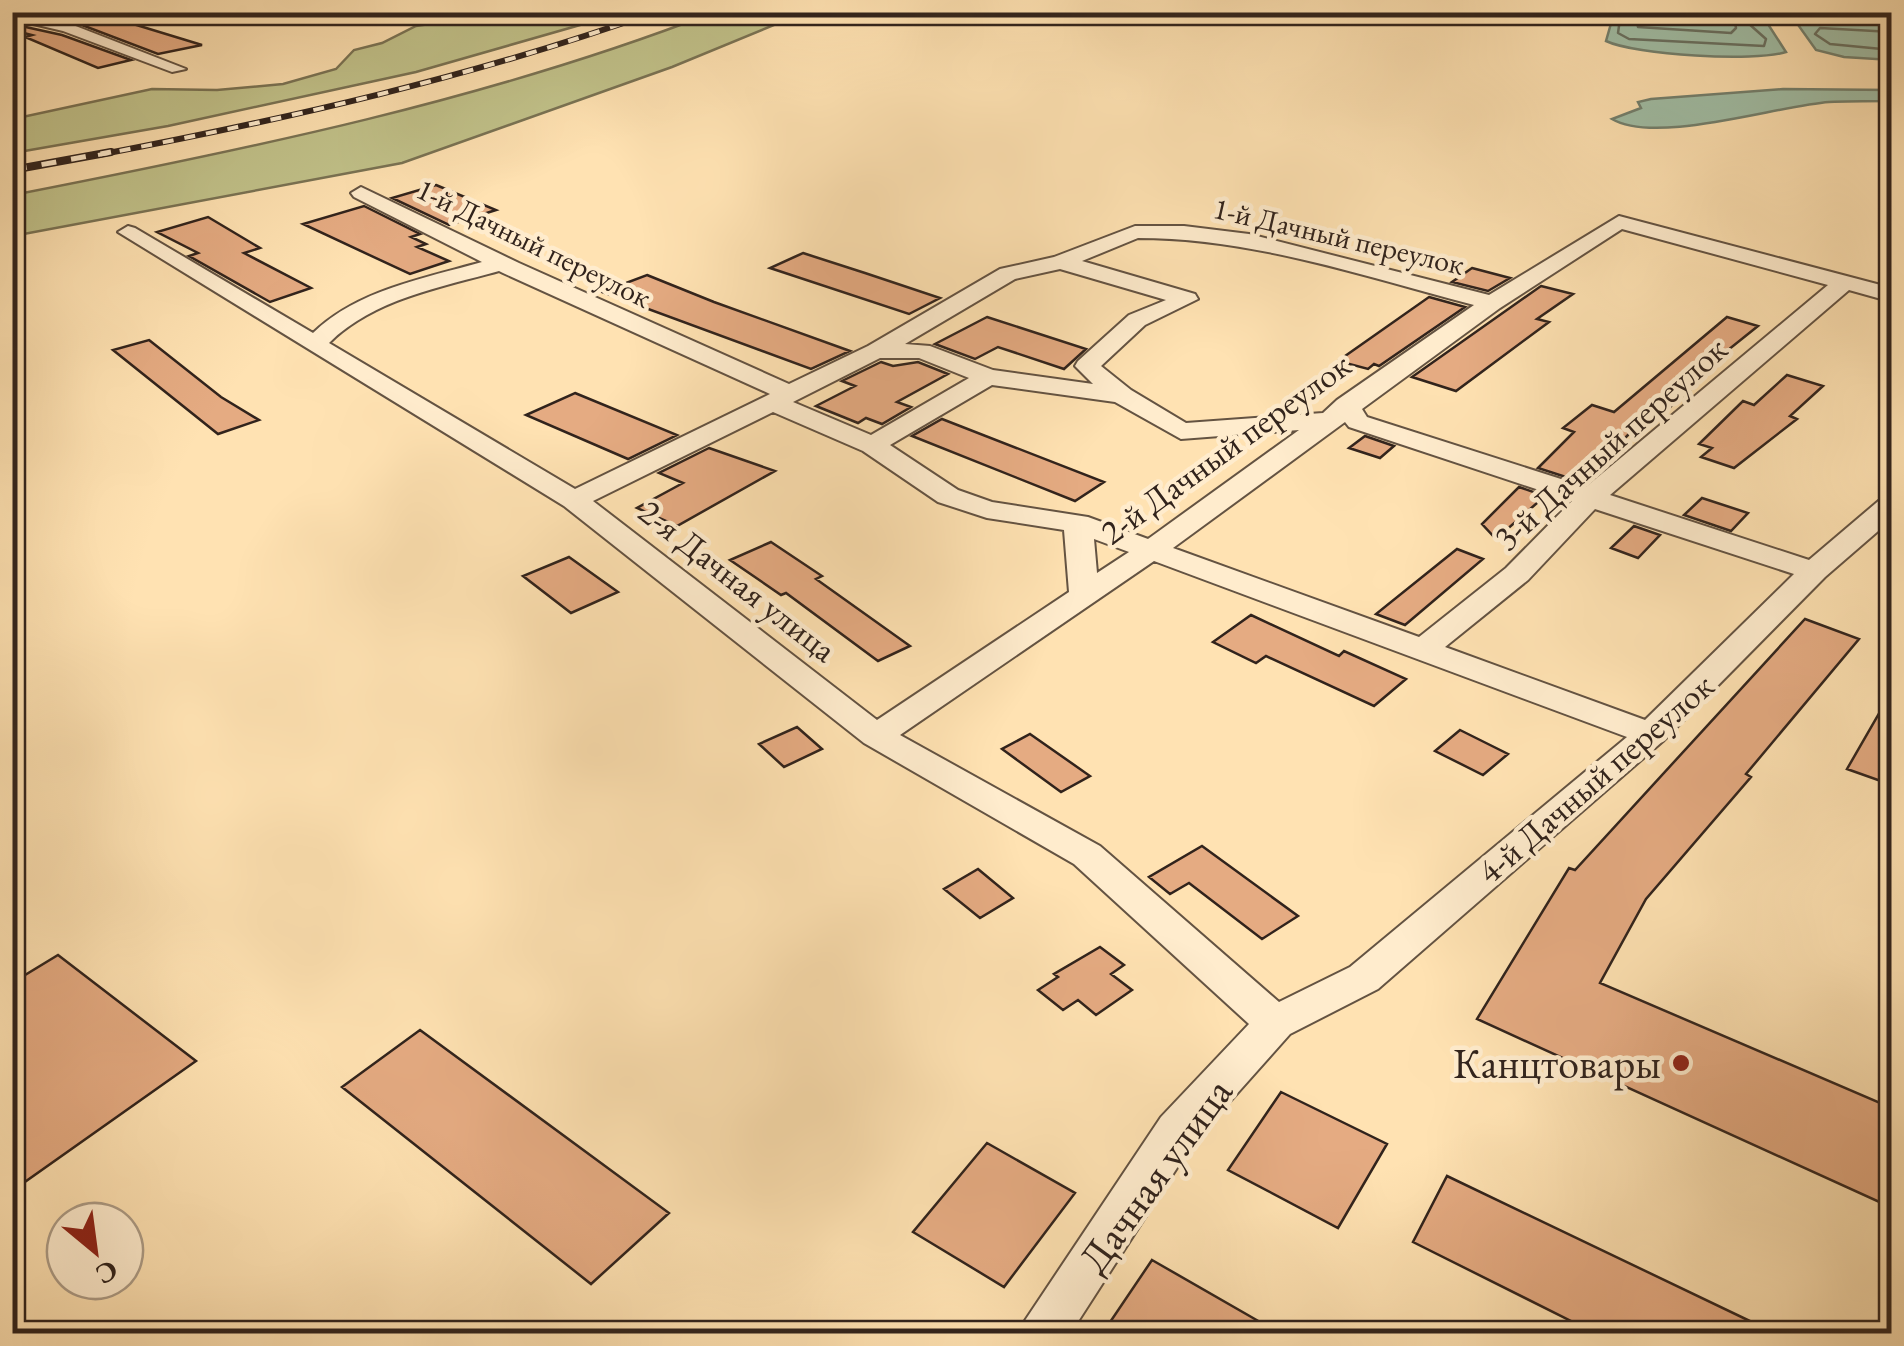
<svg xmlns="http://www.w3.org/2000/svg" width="1904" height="1346" viewBox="0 0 1904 1346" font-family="'EB Garamond',serif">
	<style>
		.green { fill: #c2c38b; stroke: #7a7354; stroke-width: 2.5 }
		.water { fill: #a1bfa7; stroke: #74816f; stroke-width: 2.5 }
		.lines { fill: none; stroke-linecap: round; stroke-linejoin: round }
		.shore { stroke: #697162; stroke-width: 2.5 }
		.building { fill: #e5ab82; stroke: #31231c; stroke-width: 2.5 }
		.minor-casing { stroke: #645342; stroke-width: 4 }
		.minor { fill: #ffeccd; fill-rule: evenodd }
		.rail-far1-casing { stroke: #31231c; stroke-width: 6 }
		.rail-casing { stroke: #31231c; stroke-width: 8 }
		.rail-far1 { stroke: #ffeccd; stroke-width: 4; stroke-dasharray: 11; stroke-linecap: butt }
		.rail { stroke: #ffeccd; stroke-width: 5; stroke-dasharray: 15; stroke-linecap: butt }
		.poi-dot { fill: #8f2418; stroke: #ffeccd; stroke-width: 4 }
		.labels { text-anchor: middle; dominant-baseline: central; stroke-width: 9; stroke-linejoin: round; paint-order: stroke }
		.far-street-label { font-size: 30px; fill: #31231c; stroke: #ffeccd }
		.street-label { font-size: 35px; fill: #31231c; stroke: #ffeccd }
		.near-poi-label { font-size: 42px; fill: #31231c; stroke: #ffeccd; text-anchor: end }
		.near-street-label { font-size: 42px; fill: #31231c; stroke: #ffeccd }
	</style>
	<rect width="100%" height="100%" fill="#ffe2b2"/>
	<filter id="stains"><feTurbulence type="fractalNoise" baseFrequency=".002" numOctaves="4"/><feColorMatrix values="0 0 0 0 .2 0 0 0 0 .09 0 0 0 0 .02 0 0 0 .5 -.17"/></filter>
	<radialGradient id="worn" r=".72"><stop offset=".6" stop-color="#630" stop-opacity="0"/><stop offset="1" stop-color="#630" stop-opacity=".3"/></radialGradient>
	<!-- green -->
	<path class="green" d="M553,12l69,1 -206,59 -248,54 -155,27v-34l139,-30 65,1 66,-6 53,-15 18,-19 28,-7 34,-17 83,-12z
		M712,13h91l-131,54 -270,96 -389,73v-41c236,-46 474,-95 699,-182z"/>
	<!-- water -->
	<path class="water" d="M1614,13l142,4 10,4 20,31c-31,10 -151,3 -180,-11z
		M1818,18l73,5v37l-47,-3 -28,-7 -20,-28z
		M1783,89l108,1v11c-20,0 -42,0 -62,1 -53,4 -173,43 -217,17l29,-11 -3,-6 13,-3z"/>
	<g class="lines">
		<!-- shore -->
		<path class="shore" d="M1621,12l-3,21 11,6 135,7 2,-7 -18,-16 -2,-11
			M1634,12l4,15 93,6 5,-5 -3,-16
			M1892,32l-72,-4 -5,6 15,10 62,6"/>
	</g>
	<!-- building -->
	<path class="building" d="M61,12l46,4 95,29 -44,9 -84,-32 -27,-6z
		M12,24l50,11 69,25 -33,8 -73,-31 7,-2 -20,-5z
		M436,185l60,25 -47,15 -57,-27z
		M364,206l56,28 -9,3 15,7 -9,3 32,14 -39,13 -107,-50z
		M208,217l52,31 -16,5 67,35 -41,14 -81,-46 9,-3 -41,-21z
		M803,253l62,20 75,25 -31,16 -139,-46z
		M1472,268l38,10 -22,13 -36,-9z
		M647,275l67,27 136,49 -39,18 -209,-77z
		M1541,286l32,8 -36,25 12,3 -93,69 -44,-14z
		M1429,297l36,10 -86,59 -5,-2 -6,5 -30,-8z
		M987,317l99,32 -22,20 -66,-22 -23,12 -40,-15z
		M1727,317l31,9 -70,56 9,2 -57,49 -8,-2 -43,43 -10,-3 -7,8 -34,-11 36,-36 -11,-4 29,-23 22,7z
		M149,340l72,57 38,23 -41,14 -105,-84z
		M881,362l12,4 25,-4 30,12 -51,28 14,5 -29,17 -16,-6 -8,5 -42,-17 39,-20 -13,-5z
		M1787,375l36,11 -33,30 7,3 -63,49 -33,-11 11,-9 -13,-4 44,-43 11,4z
		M575,393l102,42 -49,24 -102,-44z
		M942,419l162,63 -29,19 -163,-65z
		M1365,436l29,10 -14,12 -31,-10z
		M709,448l66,23 -98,55 -40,-18 46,-25 -24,-10z
		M1519,487l26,9 -49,43 -14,-15z
		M1702,498l46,15 -17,18 -47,-16z
		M1634,526l26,9 -22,23 -27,-10z
		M771,542l51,34 -6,3 94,67 -32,15 -92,-68 -5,2 -51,-35z
		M1457,549l26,10 -78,66 -29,-11z
		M569,557l49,35 -47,21 -48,-37z
		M1251,615l88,41 5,-5 62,28 -32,27 -108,-50 -10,7 -43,-21z
		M1805,619l54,20 -113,135 5,3 -105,122 -46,84 292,125v80l-6,17 -409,-186 92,-151 6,2z
		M1892,691v94l-45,-16z
		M797,727l25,22 -38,18 -25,-23z
		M1460,730l48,24 -25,21 -48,-24z
		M1030,734l60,42 -29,16 -59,-43z
		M1202,846l96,70 -36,23 -73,-56 -19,11 -21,-17z
		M978,869l35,29 -33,20 -36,-29z
		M1100,947l24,18 -13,9 21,16 -36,25 -18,-15 -15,10 -25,-20 20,-13 -4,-3z
		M58,955l138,106 -184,130v-208z
		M420,1030l249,183 -78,71 -249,-197z
		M1281,1092l106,52 -49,84 -110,-58z
		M987,1143l88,50 -71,94 -91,-55z
		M1447,1176l330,158h-180l-184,-92z
		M1152,1260l129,74h-179z"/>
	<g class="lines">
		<defs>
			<path id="minor" d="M12,12l61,13 113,44 -14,3 -109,-41 -51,-12z
				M361,187l158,76 270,121 79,-38 132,-77 54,-12 81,-31h49l65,8 240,61 130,-79 273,72v14l-43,-12 -239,205 199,65 73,-62 10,-2v23l-67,58 -162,164 -285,248 -88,45 -97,109 -123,191h-54l145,-217 88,-93 -175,-160 -210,-121 -300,-237 -446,-274 10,-6 7,2 178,105c44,-43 112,-55 169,-71l-128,-65 -3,-4zM1622,229l206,56 -242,202 -219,-70 -5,-8 138,-101zM1138,238c115,0 225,38 336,67l-137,95 -14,13 -137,10 -55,-33 -30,-24 44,-41 53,-26 -3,-5 -113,-33zM1060,269l106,31 -37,15 -51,46 -3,5 18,18 -100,-14 -63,-24 -25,-2 110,-65zM499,271l4,2 267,121 -195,95 -246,-146c44,-44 113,-56 170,-72zM880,358h39l50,20 -98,57 -78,-33zM992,385l123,17 66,37 118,-9 -151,109 -60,-22 -96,-15 -34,-12 -68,-45zM773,412l90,39 75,51 49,16 77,12 5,62 -192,128 -284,-219zM1345,422l4,5 223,74 -66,67 -87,69 -246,-89zM1595,509l199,65 -149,146 -200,-73 83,-67zM1094,539l35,13 -32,21zM1154,561l473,176 -277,230 -71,35 -179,-156 -200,-111z"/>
		</defs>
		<!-- minor casing -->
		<use href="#minor" class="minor-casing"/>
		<!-- minor -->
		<use href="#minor" class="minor"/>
		<defs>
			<path id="rail-far1" d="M98,155c189,-36 375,-78 557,-143"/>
			<path id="rail" d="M12,170l99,-18"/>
		</defs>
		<!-- rail-far1 casing -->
		<use href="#rail-far1" class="rail-far1-casing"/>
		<!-- rail casing -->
		<use href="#rail" class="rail-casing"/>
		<!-- rail-far1 -->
		<use href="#rail-far1" class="rail-far1"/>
		<!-- rail -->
		<use href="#rail" class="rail"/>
	</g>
	<!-- markers -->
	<circle class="poi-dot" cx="1681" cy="1063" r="10"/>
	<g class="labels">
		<!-- far-street labels -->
		<g class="far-street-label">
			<text transform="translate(1339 236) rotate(13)">1-й Дачный переулок</text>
			<text transform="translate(534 243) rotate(26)">1-й Дачный переулок</text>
		</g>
		<!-- street labels -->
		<g class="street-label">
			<text transform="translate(1610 443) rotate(-42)">3-й Дачный переулок</text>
			<text transform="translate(1225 448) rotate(-36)">2-й Дачный переулок</text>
			<text transform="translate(738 580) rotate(38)">2-я Дачная улица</text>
			<text transform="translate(1595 778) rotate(-41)">4-й Дачный переулок</text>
		</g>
		<!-- near-poi labels -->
		<g class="near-poi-label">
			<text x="1661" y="1063">Канцтовары</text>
		</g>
		<!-- near-street labels -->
		<g class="near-street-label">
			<text transform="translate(1155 1175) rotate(-54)">Дачная улица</text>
		</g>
	</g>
	<!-- margin -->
	<rect width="1904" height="1346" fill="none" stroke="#ffe2b2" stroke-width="50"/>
	<rect x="15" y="15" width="1874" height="1316" fill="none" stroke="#31231c" stroke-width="5"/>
	<rect x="25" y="25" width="1854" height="1296" fill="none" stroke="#31231c" stroke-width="2.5"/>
	<!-- north arrow -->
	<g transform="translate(95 1251) rotate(151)"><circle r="48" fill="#ffeccd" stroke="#ad9c86" stroke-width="2.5"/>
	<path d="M0-8L18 38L0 25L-18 38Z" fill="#8f2418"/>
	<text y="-15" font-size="28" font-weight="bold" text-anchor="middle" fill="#31231c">С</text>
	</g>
	<rect width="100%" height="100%" filter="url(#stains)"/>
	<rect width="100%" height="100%" fill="url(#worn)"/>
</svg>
